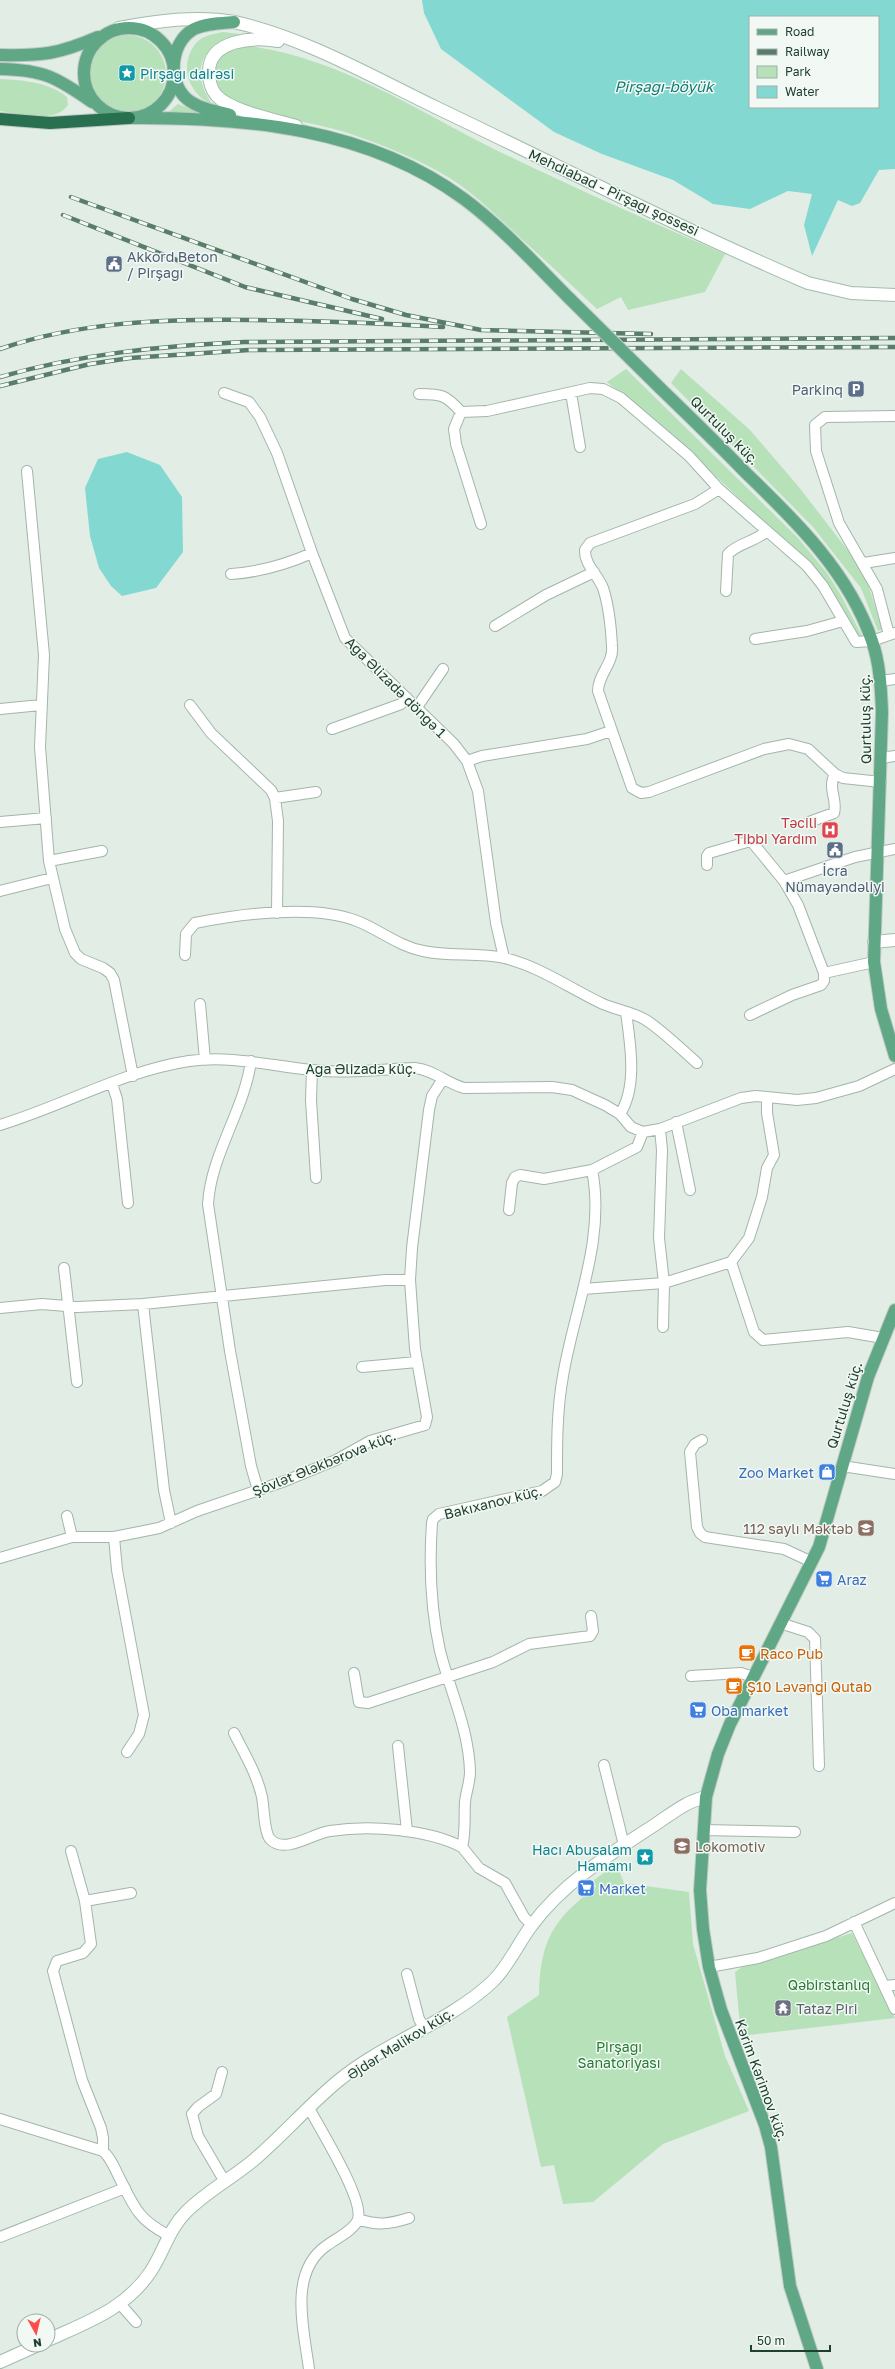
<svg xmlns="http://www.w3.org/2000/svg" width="895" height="2369" viewBox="0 0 895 2369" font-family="'Golos Text',sans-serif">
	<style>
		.green { fill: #b7e1b9 }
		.water { fill: #83d9d2; fill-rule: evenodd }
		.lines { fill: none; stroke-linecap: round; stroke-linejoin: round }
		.street-casing { stroke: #a3b6ab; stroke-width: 12 }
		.secondary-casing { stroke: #a1bdad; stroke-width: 14 }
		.primary-casing { stroke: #c0cac5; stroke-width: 14 }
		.highway-casing { stroke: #c0cac5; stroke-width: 14 }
		.street { stroke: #fff; stroke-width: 10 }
		.secondary { stroke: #fff; stroke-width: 12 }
		.primary { stroke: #60a885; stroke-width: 12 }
		.highway { stroke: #287050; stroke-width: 12 }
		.rail-casing { stroke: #5a7c6a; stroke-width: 4.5 }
		.rail { stroke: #f2f9f4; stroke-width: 3; stroke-dasharray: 9; stroke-linecap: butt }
		.primary-bridge-casing { stroke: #c0cac5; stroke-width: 14; stroke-linecap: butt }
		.primary-bridge { stroke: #60a885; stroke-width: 12 }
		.labels { text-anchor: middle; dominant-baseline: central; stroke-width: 3; stroke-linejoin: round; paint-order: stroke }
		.culture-label { font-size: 14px; fill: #0d838f; stroke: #f2f9f4; text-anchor: start }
		.street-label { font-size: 14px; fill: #1f402f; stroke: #f2f9f4 }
		.service-label { font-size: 14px; fill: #4e5e75; stroke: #f2f9f4; text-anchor: start }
		.health-label { font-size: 14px; fill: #be3a42; stroke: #f2f9f4; text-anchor: end }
		.shop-label { font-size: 14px; fill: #366cbe; stroke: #f2f9f4; text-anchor: start }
		.education-label { font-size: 14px; fill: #785e54; stroke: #f2f9f4; text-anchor: end }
		.food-label { font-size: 14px; fill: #c56008; stroke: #f2f9f4; text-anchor: start }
		.park-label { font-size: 14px; fill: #257c32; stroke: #f2f9f4 }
		.worship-label { font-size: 14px; fill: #5b616d; stroke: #f2f9f4; text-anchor: start }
		.water-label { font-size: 15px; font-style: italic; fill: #127d76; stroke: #f2f9f4 }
	</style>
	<rect width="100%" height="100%" fill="#e1ede5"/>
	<!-- green -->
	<path class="green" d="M223,32l18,2c-38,11 -53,35 -29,70 -24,-10 -34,-40 -15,-62 7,-7 17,-8 26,-10z
		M88 74a39 39 0 1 1 78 0a39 39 0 1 1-78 0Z
		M248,46c87,11 163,61 240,100 77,38 157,73 237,108l-20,38 -77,18 -7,-13 -24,12c-28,-26 -56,-53 -84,-78 -21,-20 -41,-39 -65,-54 -31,-19 -64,-31 -97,-43 -34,-12 -107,-19 -131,-44 -8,-8 -7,-18 -4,-28l11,-10z
		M0,79c22,1 49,3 67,18l1,8c-13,19 -48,9 -68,6z
		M178,104l28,11 -40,-1z
		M626,369l172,169 29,35 15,24 20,39 -6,1 -36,-62 -137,-130 -76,-63z
		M681,369l69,61 48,56 61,79 10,22 13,42 -4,2 -17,-43 -48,-61 -142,-144z
		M616,1864l8,19 65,9 4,52 32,112 24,55 -86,33 -70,58 -30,2 -9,-39 -13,2 -34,-150 32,-22c1,-54 14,-76 57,-108l-2,-7z
		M852,1933l43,85 -154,18 -6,-64 7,-5z"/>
	<!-- water -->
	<path class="water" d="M422,0h473v169l-16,1 -19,33 -8,3 -14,-6 -26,56 -8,-31 8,-31 -24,-3 -38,18 -37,-5 -40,-24 -71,-26 -48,-22 -113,-83 -17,-36zM750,17h128v90h-128z
		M127,452l33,13 22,32 1,55 -27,36 -34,8 -11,-10 -12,-18 -9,-32 -5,-48 13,-29z"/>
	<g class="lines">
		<defs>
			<path id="street" d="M224,393l25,9 11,15 17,36 35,100 33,85 109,106 13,17 11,30 18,132 8,35
				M571,393l9,54
				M419,394c23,0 27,1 42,18
				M27,471l17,184 -4,92 9,114 16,68 10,24 6,6 22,9 7,5 4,7 19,96
				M719,489l-24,15 -105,39 -5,7c-1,14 13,25 18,38 6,18 8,39 9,58 2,17 -14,28 -14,45l34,97 9,5 8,-1 115,-43 25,-5 19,5 27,25 8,4 38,4
				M481,524l-25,-80 -2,-15 7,-17 26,-1 103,-23 13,1 18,9 68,58 30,33 88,77 16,20 33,56 16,-1 23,-8
				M864,563l31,-5
				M231,574c29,-2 54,-9 81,-21
				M726,591l2,-37c10,-11 27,-12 39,-23
				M495,626l51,-31 48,-23
				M889,635l-12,-46 -38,-66 -23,-72 -1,-26 10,-8 70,-1
				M755,639l52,-8 36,-10
				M881,681l14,-2
				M190,705l21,28 60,57 4,8 3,23 -1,92
				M417,707l26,-38
				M0,709l41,-4
				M332,729l69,-25 6,-6
				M881,758l14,-2
				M467,761l15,-5 105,-17 24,-8
				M275,798l41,-6
				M0,822l46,-4
				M809,822l25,-9c4,-13 -7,-25 1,-39
				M49,861l53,-10
				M707,865v-9l2,-3 38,-11h5l32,39
				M0,891l52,-13
				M185,955l1,-21 9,-11c45,-9 119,-19 162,-2 23,9 41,25 66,30 27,6 55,1 81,7 35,8 67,31 99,46 14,6 30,8 43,16 18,12 34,28 51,43
				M824,973l-26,-68 -14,-24 71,-24 40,-8
				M200,1004l5,56
				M750,1015l42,-20 29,-10 3,-4v-8l50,-11
				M251,1061c-7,50 -40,93 -43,143l22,147 21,115 7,24
				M312,1070l-1,30 5,78
				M112,1084l5,15 11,104
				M620,1114c18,-28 10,-71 6,-102
				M676,1122l14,68
				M0,1125c63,-19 123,-54 189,-64 42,-6 82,5 123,9 34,4 69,-1 103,-2 19,2 31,15 49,20l88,-1 20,3 33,15 15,9 11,13 12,5 17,-3 81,-31 15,-2 41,4 19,-2 43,-12 36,-17
				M660,1129l2,21 -3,88 5,45 -1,44
				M509,1210l3,-27 3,-6 5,-2 24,4 48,-9 45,-23 6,-15
				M731,1262l23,70 9,8 85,-8 35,6
				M64,1268l13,114
				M583,1289l81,-6 67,-21 18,-24 13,-41 5,-29 7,-13 -7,-42v-16
				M143,1304l21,186 7,33
				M0,1308l42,-4 36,3 65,-3 242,-24h25
				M362,1367l55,-5
				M702,1440l-7,4 -5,8 7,75 3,6 5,4 79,12 28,13
				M842,1466l53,8
				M67,1516l5,21
				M114,1537l3,33 27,145 -5,19 -12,18
				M0,1558l72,-21h42l45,-9 38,-17 88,-30 51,-21 34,-19 55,-16 2,-8 -12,-68 -5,-69 2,-32 17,-138 3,-14 11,-17
				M780,1623l28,9 7,7 4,127
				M354,1673l5,29 9,1 125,-41 36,-18 61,-8 3,-5 -2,-15
				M691,1676l50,-3 12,4
				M234,1733c10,20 23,41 28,64 2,10 2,35 8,42 15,16 43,-6 60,-8 40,-6 97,-2 132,16
				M398,1746l9,85
				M604,1765l20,80
				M703,1830l92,2
				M71,1851l14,50 6,43 -8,9 -26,8 -4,10 29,109 19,48 2,10v13
				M85,1901l46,-8
				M854,1922l41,87
				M532,1925l-8,-8 -19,-34 -26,-15 -17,-21c4,-15 2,-30 3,-45 1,-10 5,-20 5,-30 -1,-43 -20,-81 -30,-121 -9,-41 -11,-86 -8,-128l1,-4 6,-5 103,-23 13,-9 2,-8c0,-33 0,-65 6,-98 11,-67 43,-137 29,-206
				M709,1967l49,-9 68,-22 69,-33
				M407,1974l12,45 5,8
				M884,1986l11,-1
				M222,2072l-6,22 -18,13 -6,7 6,22 27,46
				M0,2119l103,32c8,7 11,16 16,26 15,29 18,42 49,58
				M358,2219c19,7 32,5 51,-1
				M0,2237l125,-49
				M121,2305l15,17
				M309,2369c-5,-39 -21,-96 17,-123 9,-7 29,-16 32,-27 6,-20 -38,-90 -49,-111"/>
			<path id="secondary" d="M119,28c37,-7 78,-13 115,-6 67,14 139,55 201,85 124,59 247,122 373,176l43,10 44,2
				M278,41c-24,-4 -69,-2 -69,31 0,9 2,17 7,23 14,16 60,25 80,31
				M874,942l21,-2
				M48,2340c39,-18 78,-31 103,-69 13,-20 18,-42 35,-59 21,-21 48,-35 69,-53 29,-25 54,-54 83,-78 47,-39 109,-57 154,-99 17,-16 26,-39 40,-57 31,-42 78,-71 121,-99 17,-11 33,-25 53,-29
				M0,2362l38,-17"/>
			<path id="primary" d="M84 73a45 45 0 1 1 90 0a45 45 0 1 1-90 0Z
				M0,55c42,1 59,-1 98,-18
				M0,69c44,1 56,8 92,33
				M230,115c-14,-4 -31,-6 -43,-16 -20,-17 -17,-57 7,-70 12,-6 27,-6 40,-7
				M129,118c116,-1 239,10 335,81 39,29 72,66 106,100
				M660,388c29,28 58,56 86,85 50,48 103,100 126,168 8,23 9,47 10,71l-8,250 7,47 14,47
				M817,2369l-27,-83 -19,-139 -6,-22 -44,-115 -12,-43 -6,-38 -3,-39 6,-93 12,-43 12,-30 89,-177 49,-170 27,-67"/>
			<path id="highway" d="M0,119l50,4 79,-5"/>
		</defs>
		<!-- street casing -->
		<use href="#street" class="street-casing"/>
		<!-- secondary casing -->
		<use href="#secondary" class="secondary-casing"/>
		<!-- primary casing -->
		<use href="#primary" class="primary-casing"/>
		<!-- highway casing -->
		<use href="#highway" class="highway-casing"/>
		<!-- street -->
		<use href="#street" class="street"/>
		<!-- secondary -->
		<use href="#secondary" class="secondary"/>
		<!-- primary -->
		<use href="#primary" class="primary"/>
		<!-- highway -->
		<use href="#highway" class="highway"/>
		<defs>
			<path id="rail" d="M71,197l281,102 54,16 75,15 170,4
				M63,215l182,72 137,32
				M0,349c81,-28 167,-30 252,-29 63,1 127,3 191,7
				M0,377c80,-23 161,-31 244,-35l651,-4
				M0,386l90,-22 40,-6 119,-8 646,-3"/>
		</defs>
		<!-- rail casing -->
		<use href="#rail" class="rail-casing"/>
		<!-- rail -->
		<use href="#rail" class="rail"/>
		<defs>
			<path id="primary-bridge" d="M570,299l90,89"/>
		</defs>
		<!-- primary-bridge casing -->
		<use href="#primary-bridge" class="primary-bridge-casing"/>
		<!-- primary-bridge -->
		<use href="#primary-bridge" class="primary-bridge"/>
	</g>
	<!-- icons -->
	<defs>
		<symbol id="sight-square" viewBox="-11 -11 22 22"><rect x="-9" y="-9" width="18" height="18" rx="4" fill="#0f9aa8" stroke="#f2f9f4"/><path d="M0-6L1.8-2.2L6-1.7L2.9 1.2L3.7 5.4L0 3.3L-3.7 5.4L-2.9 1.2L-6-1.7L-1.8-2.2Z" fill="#fff"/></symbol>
		<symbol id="civic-square" viewBox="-11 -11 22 22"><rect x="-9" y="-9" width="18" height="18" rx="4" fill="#5c6f8a" stroke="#f2f9f4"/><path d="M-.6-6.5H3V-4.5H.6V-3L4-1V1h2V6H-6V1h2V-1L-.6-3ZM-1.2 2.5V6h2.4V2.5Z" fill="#fff"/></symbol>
		<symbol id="parking-square" viewBox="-11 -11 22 22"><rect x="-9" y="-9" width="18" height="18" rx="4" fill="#5c6f8a" stroke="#f2f9f4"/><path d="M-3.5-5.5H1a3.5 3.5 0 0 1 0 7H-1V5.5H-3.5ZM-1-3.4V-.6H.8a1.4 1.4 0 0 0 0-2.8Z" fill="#fff"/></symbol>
		<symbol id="hospital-square" viewBox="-11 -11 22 22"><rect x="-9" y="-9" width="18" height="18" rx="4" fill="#e0444e" stroke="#f2f9f4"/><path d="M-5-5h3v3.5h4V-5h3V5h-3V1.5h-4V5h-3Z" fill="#fff"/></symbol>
		<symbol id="shop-square" viewBox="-11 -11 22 22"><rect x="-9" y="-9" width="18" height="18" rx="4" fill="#3f7fe0" stroke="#f2f9f4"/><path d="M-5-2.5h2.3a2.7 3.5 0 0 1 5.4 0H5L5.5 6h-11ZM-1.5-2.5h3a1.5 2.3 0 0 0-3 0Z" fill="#fff"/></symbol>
		<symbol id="school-square" viewBox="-11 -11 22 22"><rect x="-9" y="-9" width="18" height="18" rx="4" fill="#8d6e63" stroke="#f2f9f4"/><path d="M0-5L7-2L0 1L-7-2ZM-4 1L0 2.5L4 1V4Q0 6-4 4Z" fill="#fff"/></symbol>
		<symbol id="supermarket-square" viewBox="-11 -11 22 22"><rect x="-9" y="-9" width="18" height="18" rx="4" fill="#3f7fe0" stroke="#f2f9f4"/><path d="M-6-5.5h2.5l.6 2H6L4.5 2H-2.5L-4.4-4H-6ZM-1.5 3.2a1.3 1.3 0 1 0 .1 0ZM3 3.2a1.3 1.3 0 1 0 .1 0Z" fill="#fff"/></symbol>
		<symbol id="cafe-square" viewBox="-11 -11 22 22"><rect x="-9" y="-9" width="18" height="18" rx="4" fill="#e8710a" stroke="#f2f9f4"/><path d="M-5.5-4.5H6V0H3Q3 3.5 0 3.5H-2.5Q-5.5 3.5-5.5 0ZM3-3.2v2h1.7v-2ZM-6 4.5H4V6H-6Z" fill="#fff"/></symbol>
		<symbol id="university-square" viewBox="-11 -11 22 22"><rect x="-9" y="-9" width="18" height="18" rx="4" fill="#8d6e63" stroke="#f2f9f4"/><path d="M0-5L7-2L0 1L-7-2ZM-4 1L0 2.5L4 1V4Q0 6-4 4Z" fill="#fff"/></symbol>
		<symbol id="temple-square" viewBox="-11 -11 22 22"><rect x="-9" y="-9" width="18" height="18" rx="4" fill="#6b7280" stroke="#f2f9f4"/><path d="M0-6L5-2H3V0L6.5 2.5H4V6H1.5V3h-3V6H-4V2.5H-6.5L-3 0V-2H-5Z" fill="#fff"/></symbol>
	</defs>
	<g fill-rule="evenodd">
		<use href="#sight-square" x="117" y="63" width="20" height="20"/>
		<use href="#civic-square" x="104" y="254" width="20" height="20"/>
		<use href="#parking-square" x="846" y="379" width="20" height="20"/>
		<use href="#hospital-square" x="820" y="820" width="20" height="20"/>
		<use href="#civic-square" x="825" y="840" width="20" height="20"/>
		<use href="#shop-square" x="817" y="1462" width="20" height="20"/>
		<use href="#school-square" x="856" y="1518" width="20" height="20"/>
		<use href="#supermarket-square" x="814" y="1569" width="20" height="20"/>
		<use href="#cafe-square" x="737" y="1643" width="20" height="20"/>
		<use href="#cafe-square" x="724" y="1676" width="20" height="20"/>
		<use href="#supermarket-square" x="688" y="1700" width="20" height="20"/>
		<use href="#university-square" x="672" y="1836" width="20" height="20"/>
		<use href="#sight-square" x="635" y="1847" width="20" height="20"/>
		<use href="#supermarket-square" x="576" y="1878" width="20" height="20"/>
		<use href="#temple-square" x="773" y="1998" width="20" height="20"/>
	</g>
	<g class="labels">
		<!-- culture labels -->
		<g class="culture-label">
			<text x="140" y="73">Pirşağı dairəsi</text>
			<text x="632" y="1849" text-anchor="end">Hacı Abusalam<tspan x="632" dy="16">Hamamı</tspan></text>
		</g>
		<!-- street labels -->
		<g class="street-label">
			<text transform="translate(614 192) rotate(25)">Mehdiabad - Pirşağı şossesi</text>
			<text transform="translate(725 430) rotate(45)">Qurtuluş küç.</text>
			<text transform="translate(396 687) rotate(45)">Ağa Əlizadə döngə 1</text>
			<text transform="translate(865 719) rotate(-91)">Qurtuluş küç.</text>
			<text x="361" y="1068">Ağa Əlizadə küç.</text>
			<text transform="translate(844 1405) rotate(-73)">Qurtuluş küç.</text>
			<text transform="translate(324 1463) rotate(-22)">Şövlət Ələkbərova küç.</text>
			<text transform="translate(493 1502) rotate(-14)">Bakıxanov küç.</text>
			<text transform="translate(400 2043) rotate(-32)">Əjdər Məlikov küç.</text>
			<text transform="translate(762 2080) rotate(70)">Kərim Kərimov küç.</text>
		</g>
		<!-- service labels -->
		<g class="service-label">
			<text x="127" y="256">Akkord Beton<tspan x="127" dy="16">/ Pirşağı</tspan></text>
			<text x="843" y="389" text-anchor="end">Parkinq</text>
			<text x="835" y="870" text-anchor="middle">İcra<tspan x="835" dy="16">Nümayəndəliyi</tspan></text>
		</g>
		<!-- health labels -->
		<g class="health-label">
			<text x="817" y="822">Təcili<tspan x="817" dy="16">Tibbi Yardım</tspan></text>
		</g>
		<!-- shop labels -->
		<g class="shop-label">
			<text x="814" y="1472" text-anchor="end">Zoo Market</text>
			<text x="837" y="1579">Araz</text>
			<text x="711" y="1710">Oba market</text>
			<text x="599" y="1888">Market</text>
		</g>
		<!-- education labels -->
		<g class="education-label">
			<text x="853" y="1528">112 saylı Məktəb</text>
			<text x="695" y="1846" text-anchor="start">Lokomotiv</text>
		</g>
		<!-- food labels -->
		<g class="food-label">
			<text x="760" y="1653">Raco Pub</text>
			<text x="747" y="1686">Ş10 Ləvəngi Qutab</text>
		</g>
		<!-- park labels -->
		<g class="park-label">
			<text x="829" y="1984">Qəbirstanlıq</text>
			<text x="619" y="2046">Pirşağı<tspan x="619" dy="16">Sanatoriyası</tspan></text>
		</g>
		<!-- worship labels -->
		<g class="worship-label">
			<text x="796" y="2008">Tataz Piri</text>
		</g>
		<!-- water labels -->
		<g class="water-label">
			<text x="664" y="86">Pirşağı-böyük</text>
		</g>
	</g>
	<!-- legend -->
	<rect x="749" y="16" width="130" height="92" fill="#f2f9f4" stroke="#9eafa5"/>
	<rect x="757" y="29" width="20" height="6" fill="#60a885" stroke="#9eafa5"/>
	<text x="785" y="36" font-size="12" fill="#1f402f">Road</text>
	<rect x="757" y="49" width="20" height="6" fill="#5a7c6a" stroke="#9eafa5"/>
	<text x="785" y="56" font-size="12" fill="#1f402f">Railway</text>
	<rect x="757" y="66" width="20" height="12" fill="#b7e1b9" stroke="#9eafa5"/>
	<text x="785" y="76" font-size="12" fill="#1f402f">Park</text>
	<rect x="757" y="86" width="20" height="12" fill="#83d9d2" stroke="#9eafa5"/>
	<text x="785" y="96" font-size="12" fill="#1f402f">Water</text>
	<!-- north arrow -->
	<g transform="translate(36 2333) rotate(172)"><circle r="19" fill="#f2f9f4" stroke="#9eafa5"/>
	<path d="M0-3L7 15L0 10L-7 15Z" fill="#ff4f4d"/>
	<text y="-6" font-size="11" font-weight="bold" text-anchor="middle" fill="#1f402f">N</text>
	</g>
	<!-- scale -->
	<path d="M751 2345v6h79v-6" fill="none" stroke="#1f402f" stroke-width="2"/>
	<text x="757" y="2345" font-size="12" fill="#1f402f" stroke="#f2f9f4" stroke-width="3" paint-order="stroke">50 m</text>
</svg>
